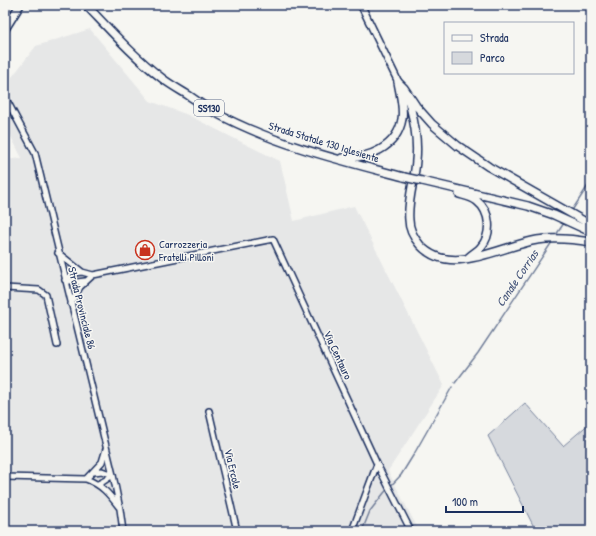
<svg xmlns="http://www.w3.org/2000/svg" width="596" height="536" viewBox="0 0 596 536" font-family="'Patrick Hand',sans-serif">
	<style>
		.built { fill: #e6e7e7 }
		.green { fill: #d6d9dd; stroke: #78849e }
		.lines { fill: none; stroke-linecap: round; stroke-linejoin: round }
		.stream { stroke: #717e99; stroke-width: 1.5 }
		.minor-casing { stroke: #1b2f5e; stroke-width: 8 }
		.major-casing { stroke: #1b2f5e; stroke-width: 9 }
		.highway-casing { stroke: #1b2f5e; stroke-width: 10 }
		.minor { stroke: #f6f6f2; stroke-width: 5 }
		.major { stroke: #f6f6f2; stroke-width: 6 }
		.highway { stroke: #f6f6f2; stroke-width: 7 }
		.highway-bridge-casing { stroke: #1b2f5e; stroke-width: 10; stroke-linecap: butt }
		.highway-bridge { stroke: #f6f6f2; stroke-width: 7 }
		.labels { text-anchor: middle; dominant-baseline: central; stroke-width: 3; stroke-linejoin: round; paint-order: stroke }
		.shield { fill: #f6f6f2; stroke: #5d6b8a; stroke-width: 1 }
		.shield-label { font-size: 10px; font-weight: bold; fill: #1b2f5e }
		.street-label { font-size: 11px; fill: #1b2f5e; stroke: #f6f6f2 }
		.poi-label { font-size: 11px; fill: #1b2f5e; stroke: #f6f6f2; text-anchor: start }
		.water-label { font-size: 12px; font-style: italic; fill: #46567b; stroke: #f6f6f2 }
	</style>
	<rect width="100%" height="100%" fill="#f6f6f2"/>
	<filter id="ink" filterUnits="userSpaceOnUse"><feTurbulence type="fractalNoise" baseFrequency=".025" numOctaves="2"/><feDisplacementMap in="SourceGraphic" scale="8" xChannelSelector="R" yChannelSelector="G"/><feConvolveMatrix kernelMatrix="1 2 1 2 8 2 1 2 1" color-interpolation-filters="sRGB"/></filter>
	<g filter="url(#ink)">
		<!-- built -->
		<path class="built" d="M90,29l60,72 38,14 61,31 31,15 14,60 60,-15 90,179 -56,86 31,60h-414v-371l17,-2 -17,-33v-39l31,-40z"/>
		<!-- green -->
		<path class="green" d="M525,403l38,43 28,-24v109h-55l-48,-95z"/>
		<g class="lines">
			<!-- stream -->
			<path class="stream" d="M571,212l20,-31
				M556,235l8,-12
				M455,383l23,-30 74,-111
				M362,531l8,-20 14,-18 17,-18 13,-21 38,-67"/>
			<defs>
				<path id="minor" d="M5,97l30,56 78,322 7,34 3,22
					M58,253l24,19 11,3
					M65,280l12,2 8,-1
					M65,280l9,-7 8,-1
					M5,288l34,2 7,5 11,50
					M71,304l9,-17 13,-12 180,-36 104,225 34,67
					M209,411l28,120
					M94,472l8,-1 11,4
					M5,477l81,2c16,6 23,15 33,28
					M86,479l16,-17 4,-13
					M98,484l6,-3 9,-6
					M352,531l25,-67"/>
				<path id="major" d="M361,5l49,101"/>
				<path id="highway" d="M86,5c25,26 48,52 77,74 8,6 17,11 25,16 9,6 17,12 26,17 59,32 125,48 190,65
					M5,29l15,-24
					M398,82l6,6 12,18 16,18 26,22 31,21 102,58
					M410,106c5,18 8,36 6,54 -1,20 -9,40 -7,60 0,9 5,18 11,25 30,33 81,1 117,-5 18,-3 36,-1 54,2
					M342,158c26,1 55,-10 60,-39 2,-12 -2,-25 -4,-37
					M422,181l106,25 26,9 37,17
					M459,194c7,2 13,3 18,7 14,11 15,33 4,46 -3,4 -8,6 -12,10"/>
			</defs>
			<!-- minor casing -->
			<use href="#minor" class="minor-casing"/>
			<!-- major casing -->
			<use href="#major" class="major-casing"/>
			<!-- highway casing -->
			<use href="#highway" class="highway-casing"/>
			<!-- minor -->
			<use href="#minor" class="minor"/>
			<!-- major -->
			<use href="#major" class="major"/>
			<!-- highway -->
			<use href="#highway" class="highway"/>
			<defs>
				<path id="highway-bridge" d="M404,177l18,4"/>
			</defs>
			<!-- highway-bridge casing -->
			<use href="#highway-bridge" class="highway-bridge-casing"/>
			<!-- highway-bridge -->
			<use href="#highway-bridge" class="highway-bridge"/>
		</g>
	</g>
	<!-- icons -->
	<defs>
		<symbol id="shop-ring" viewBox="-11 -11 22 22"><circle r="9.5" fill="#f6f6f2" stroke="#c8321e" stroke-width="1.5"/><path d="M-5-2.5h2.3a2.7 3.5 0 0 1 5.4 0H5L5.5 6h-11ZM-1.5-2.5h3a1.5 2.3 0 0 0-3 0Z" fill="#c8321e"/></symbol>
	</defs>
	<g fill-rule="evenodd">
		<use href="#shop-ring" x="134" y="239" width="22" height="22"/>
	</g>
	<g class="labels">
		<!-- shield labels -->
		<rect class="shield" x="194" y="100" width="30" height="16" rx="3"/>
		<g class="shield-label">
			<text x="209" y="108">SS130</text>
		</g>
		<!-- street labels -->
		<g class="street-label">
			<text transform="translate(324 142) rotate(17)">Strada Statale 130 Iglesiente</text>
			<text transform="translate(82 308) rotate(76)">Strada Provinciale 86</text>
			<text transform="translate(338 355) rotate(65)">Via Centauro</text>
			<text transform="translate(233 469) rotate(77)">Via Ercole</text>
		</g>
		<!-- poi labels -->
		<g class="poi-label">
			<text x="159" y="244">Carrozzeria<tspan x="159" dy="13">Fratelli Pilloni</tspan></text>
		</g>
		<!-- water labels -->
		<g class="water-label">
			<text transform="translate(517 278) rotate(-56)">Canale Corrias</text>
		</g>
	</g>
	<!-- margin -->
	<rect width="596" height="536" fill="none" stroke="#f6f6f2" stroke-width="20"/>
	<rect x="10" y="10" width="576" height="516" fill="none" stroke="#1b2f5e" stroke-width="1.5" filter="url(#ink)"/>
	<!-- legend -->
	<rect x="444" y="22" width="130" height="52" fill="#f6f6f2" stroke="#9ea6b7"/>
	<rect x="452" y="35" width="20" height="6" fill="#f6f6f2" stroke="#9ea6b7"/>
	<text x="480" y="42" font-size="12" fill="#1b2f5e">Strada</text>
	<rect x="452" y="52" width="20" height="12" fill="#d6d9dd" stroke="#9ea6b7"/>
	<text x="480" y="62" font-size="12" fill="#1b2f5e">Parco</text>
	<!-- scale -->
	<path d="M446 506v6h77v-6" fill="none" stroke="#1b2f5e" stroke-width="2"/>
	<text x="452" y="506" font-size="12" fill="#1b2f5e" stroke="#f6f6f2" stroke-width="3" paint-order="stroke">100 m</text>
</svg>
